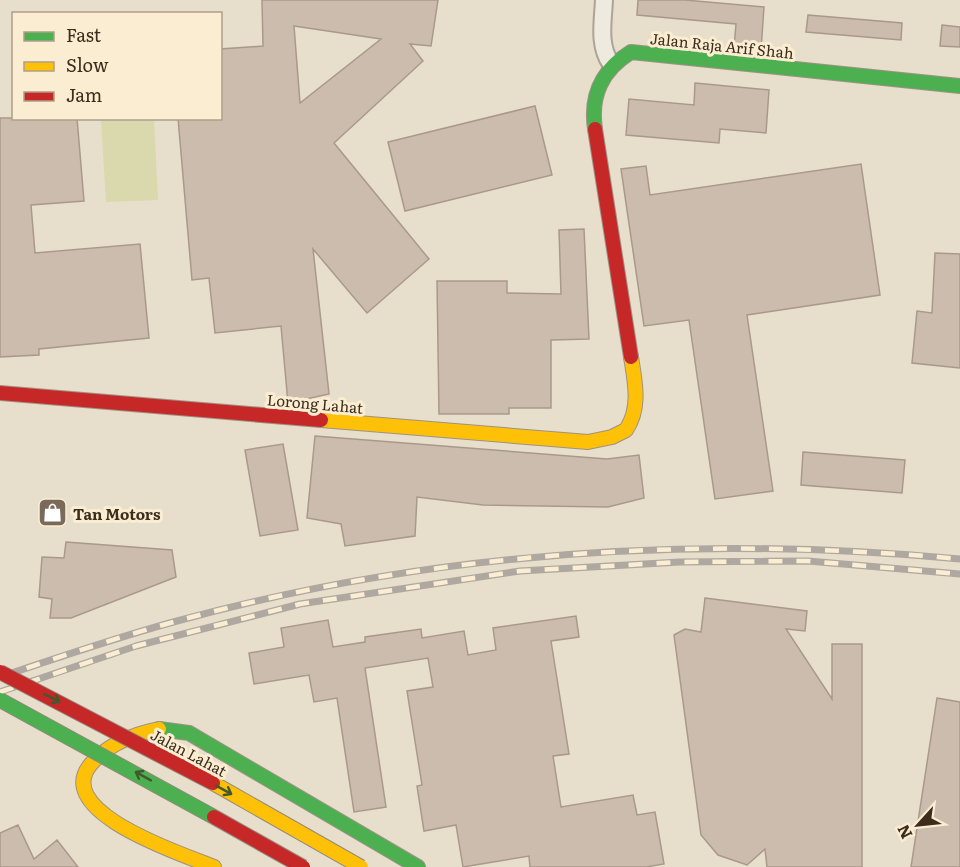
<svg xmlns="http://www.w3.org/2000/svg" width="960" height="867" viewBox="0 0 960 867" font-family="Literata,serif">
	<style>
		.green { fill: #dad8ad }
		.building { fill: #ccbcad; stroke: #a9998b; stroke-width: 1.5; fill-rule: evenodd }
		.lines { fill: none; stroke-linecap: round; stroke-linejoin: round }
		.street-casing { stroke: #ada396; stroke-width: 20 }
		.fast-casing { stroke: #9d9285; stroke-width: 16 }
		.slow-casing { stroke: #9d9285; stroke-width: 16 }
		.jam-casing { stroke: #9d9285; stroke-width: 16 }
		.street { stroke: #efeae0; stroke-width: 16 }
		.fast { stroke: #4caf50; stroke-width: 14 }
		.slow { stroke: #ffc107; stroke-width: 14 }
		.jam { stroke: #c62828; stroke-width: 14 }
		.rail-casing { stroke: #aea8a0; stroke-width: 7 }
		.rail { stroke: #faedd2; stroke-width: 4.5; stroke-dasharray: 14; stroke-linecap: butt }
		.fast-bridge-casing { stroke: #93897c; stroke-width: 16; stroke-linecap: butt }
		.slow-bridge-casing { stroke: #93897c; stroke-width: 16; stroke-linecap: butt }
		.jam-bridge-casing { stroke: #93897c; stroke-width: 16; stroke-linecap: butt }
		.fast-bridge { stroke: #4caf50; stroke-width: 14 }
		.slow-bridge { stroke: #ffc107; stroke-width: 14 }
		.jam-bridge { stroke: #c62828; stroke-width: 14 }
		.oneway { stroke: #42592e }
		.labels { text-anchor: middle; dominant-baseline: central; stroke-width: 6; stroke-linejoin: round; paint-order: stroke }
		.street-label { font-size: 15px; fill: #3d2b1c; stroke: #faedd2 }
		.poi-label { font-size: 15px; font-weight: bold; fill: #3d2b1c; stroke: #faedd2; text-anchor: start }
	</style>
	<rect width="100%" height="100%" fill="#e8decc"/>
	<!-- green -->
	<path class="green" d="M101,119h53l4,81 -52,2z"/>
	<!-- building -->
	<path class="building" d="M262,0h176l-7,46 -21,-2 13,17 -89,82 95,116 -62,54 -54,-64 16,145 -41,9 -7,-77 -66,7 -6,-55 -17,2 -14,-162h42v-69l43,-3zM294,26l87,13 -81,64z
		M638,0h47l79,7 -3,43 -27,-3 2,-23 -99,-9z
		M808,15l94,8 -1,17 -95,-8z
		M942,25l18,2v20l-20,-1z
		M695,83l74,7 -3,43 -46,-4 -1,14 -93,-8 3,-36 65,6z
		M535,106l17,69 -147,36 -17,-69z
		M0,118h77l7,83 -53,4 4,48 105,-9 9,94 -110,11v6l-39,2z
		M861,164l19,131 -133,20 26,176 -58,8 -26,-179 -45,6 -23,-157 25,-3 4,29z
		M584,229l5,110 -38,1v68h-42v6h-70l-2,-133h70v12l54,1 -2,-64z
		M935,253l25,1v114l-48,-5 5,-52 15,2z
		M315,436l292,23 32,-4 5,43 -36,9 -125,-2 -66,-8 -2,39 -70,10 -4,-22 -34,-6z
		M283,444l15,86 -38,6 -15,-86z
		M803,452l102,8 -3,33 -101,-8z
		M66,542l106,8 4,27 -105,41h-21l2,-19 -13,-2 3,-40 22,1z
		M705,598l102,13 -2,20 -19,-2 46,70v-55h30v223h-95l-2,-18 -18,16 -29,-10 -17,-20 -27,-200 11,-6 16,3z
		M576,616l3,21 -28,4 18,113 -16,2 8,51 72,-12 4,20 18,-3 9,52 -18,3h-116l-1,-11 -66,11 -7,-42 -32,6 -7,-45 5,-1 -15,-94 26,-4 -5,-29 -63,10 21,139 -32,5 -17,-114 -23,4 -5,-27 -55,9 -5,-31 35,-6 -3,-19 47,-8 5,27 32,-5v-5l56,-8 1,9 42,-7 4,24 28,-5 -3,-22z
		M937,698l23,4v165h-49z
		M18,825l16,34 23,-19 21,27h-78v-34z"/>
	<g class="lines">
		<defs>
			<path id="street" d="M604,0c-1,22 -6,45 7,64"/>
			<path id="fast" d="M595,129c-5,-34 7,-59 36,-77l329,34
				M159,729l30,4 229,134"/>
			<path id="slow" d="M321,420l267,22 24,-5 14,-7c15,-22 9,-48 5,-73
				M159,729c-25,5 -51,15 -68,35 -41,48 94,91 123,103"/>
			<path id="jam" d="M595,129l36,228
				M0,393l321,27"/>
		</defs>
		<!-- street casing -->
		<use href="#street" class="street-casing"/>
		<!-- fast casing -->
		<use href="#fast" class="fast-casing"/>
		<!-- slow casing -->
		<use href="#slow" class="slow-casing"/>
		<!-- jam casing -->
		<use href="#jam" class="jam-casing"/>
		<!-- street -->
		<use href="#street" class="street"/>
		<!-- fast -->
		<use href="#fast" class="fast"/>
		<!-- slow -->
		<use href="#slow" class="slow"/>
		<!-- jam -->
		<use href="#jam" class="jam"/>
		<defs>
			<path id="rail" d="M0,677c59,-20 118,-40 177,-56 255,-70 521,-86 783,-62
				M0,692l136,-46 164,-42 220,-33 160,-9 128,-1 152,13"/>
		</defs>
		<!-- rail casing -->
		<use href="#rail" class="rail-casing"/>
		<!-- rail -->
		<use href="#rail" class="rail"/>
		<defs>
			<path id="fast-bridge" d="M0,700l214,117"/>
			<path id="slow-bridge" d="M213,783l148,84"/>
			<path id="jam-bridge" d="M0,672l213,111
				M214,817l89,50"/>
		</defs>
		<!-- fast-bridge casing -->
		<use href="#fast-bridge" class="fast-bridge-casing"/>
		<!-- slow-bridge casing -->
		<use href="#slow-bridge" class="slow-bridge-casing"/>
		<!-- jam-bridge casing -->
		<use href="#jam-bridge" class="jam-bridge-casing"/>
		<!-- fast-bridge -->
		<use href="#fast-bridge" class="fast-bridge"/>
		<!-- slow-bridge -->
		<use href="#slow-bridge" class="slow-bridge"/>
		<!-- jam-bridge -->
		<use href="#jam-bridge" class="jam-bridge"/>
	</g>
	<!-- one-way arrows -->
	<defs><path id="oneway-shaft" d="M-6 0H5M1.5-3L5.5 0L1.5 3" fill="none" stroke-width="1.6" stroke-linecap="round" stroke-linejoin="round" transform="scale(1.5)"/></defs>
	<g class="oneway">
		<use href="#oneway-shaft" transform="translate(52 698) rotate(27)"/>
		<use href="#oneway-shaft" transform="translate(143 776) rotate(-151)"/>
		<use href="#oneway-shaft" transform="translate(224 790) rotate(29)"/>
	</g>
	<!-- icons -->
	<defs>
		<symbol id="shop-square" viewBox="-11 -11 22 22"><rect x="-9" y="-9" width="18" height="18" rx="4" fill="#796a5a" stroke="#faedd2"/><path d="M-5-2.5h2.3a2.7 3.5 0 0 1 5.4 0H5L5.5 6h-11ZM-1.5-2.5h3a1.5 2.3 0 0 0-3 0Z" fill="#fff"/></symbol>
	</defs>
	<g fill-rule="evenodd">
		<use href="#shop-square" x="36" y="496" width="33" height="33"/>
	</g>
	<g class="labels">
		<!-- street labels -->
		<g class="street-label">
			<text transform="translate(722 45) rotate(6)">Jalan Raja Arif Shah</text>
			<text transform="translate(315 403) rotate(5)">Lorong Lahat</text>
			<text transform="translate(189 752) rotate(28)">Jalan Lahat</text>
		</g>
		<!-- poi labels -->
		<g class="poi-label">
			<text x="73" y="513">Tan Motors</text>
		</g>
	</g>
	<!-- legend -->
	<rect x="12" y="12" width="210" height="108" fill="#faedd2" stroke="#ae9f89" stroke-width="1.5"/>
	<rect x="24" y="32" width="30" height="9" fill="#4caf50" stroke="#ae9f89" stroke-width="1.5"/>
	<text x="66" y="42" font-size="18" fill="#3d2b1c">Fast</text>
	<rect x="24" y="62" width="30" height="9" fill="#ffc107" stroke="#ae9f89" stroke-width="1.5"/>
	<text x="66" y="72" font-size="18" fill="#3d2b1c">Slow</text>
	<rect x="24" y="92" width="30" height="9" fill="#c62828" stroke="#ae9f89" stroke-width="1.5"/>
	<text x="66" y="102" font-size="18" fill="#3d2b1c">Jam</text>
	<!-- north arrow -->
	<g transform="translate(918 825) rotate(243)" stroke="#faedd2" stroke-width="4.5" paint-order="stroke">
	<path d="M0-4.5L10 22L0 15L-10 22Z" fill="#3d2b1c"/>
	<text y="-9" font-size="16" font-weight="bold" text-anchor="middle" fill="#3d2b1c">N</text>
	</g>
</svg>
